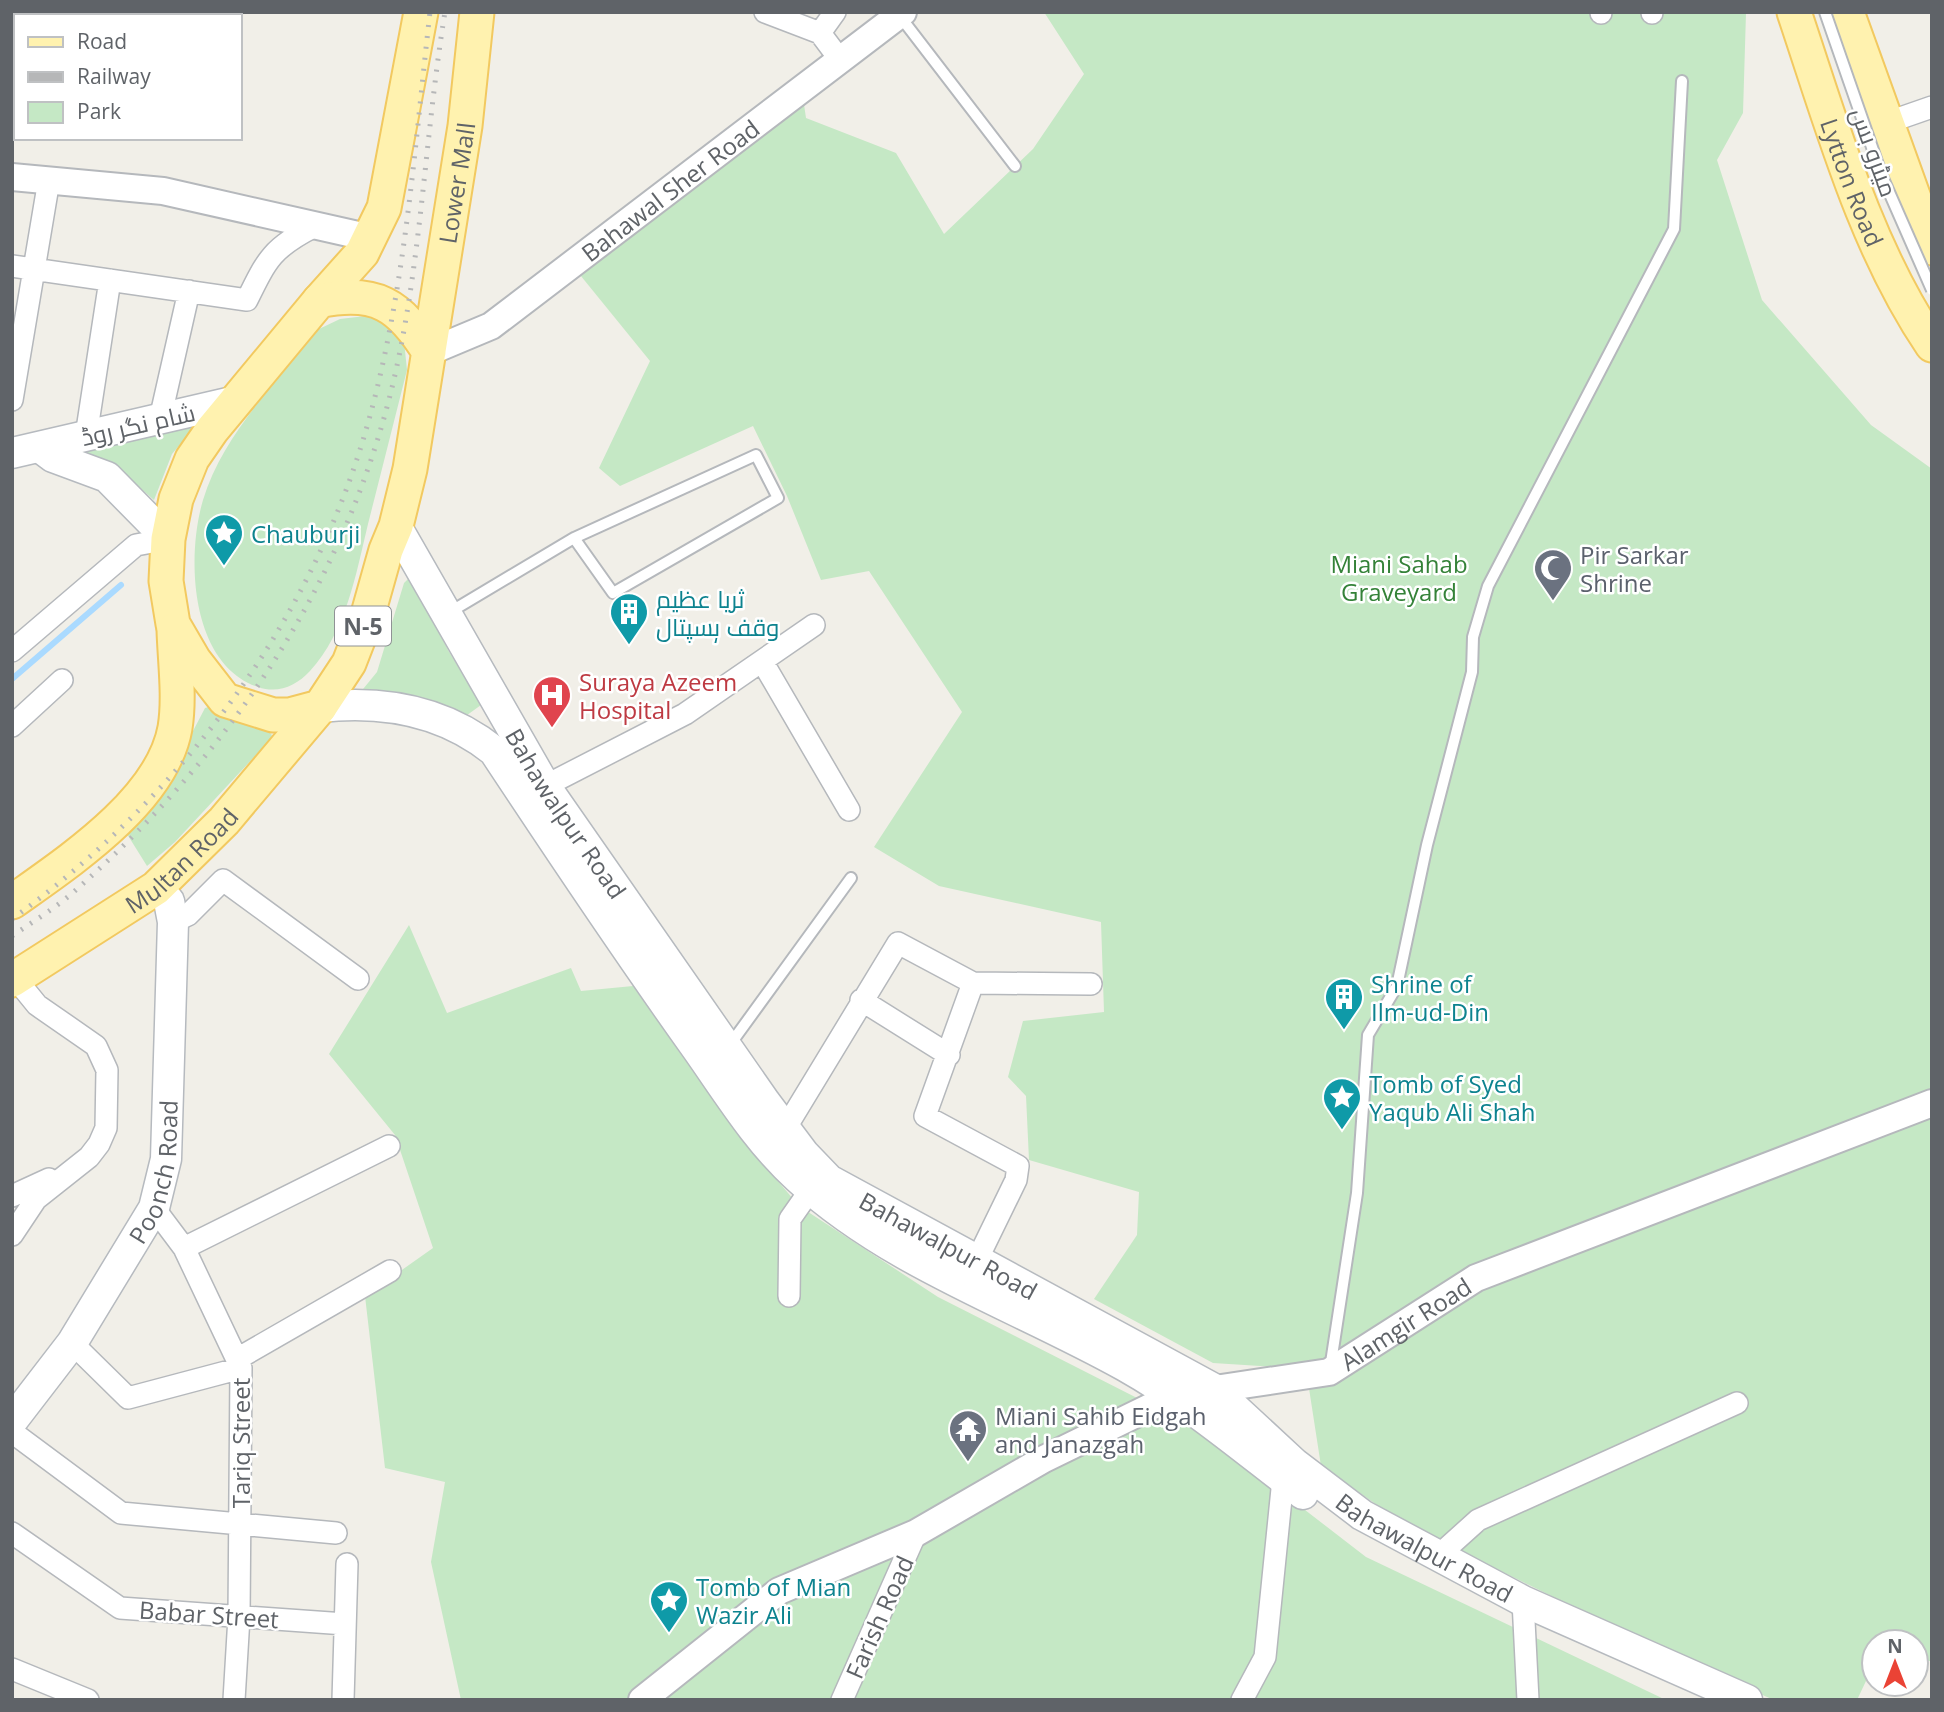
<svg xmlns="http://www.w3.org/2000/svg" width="1944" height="1712" viewBox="0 0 1944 1712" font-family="'Open Sans',Cairo,sans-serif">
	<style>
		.green { fill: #c5e8c5 }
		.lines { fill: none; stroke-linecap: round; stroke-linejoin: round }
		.stream { stroke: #aadaff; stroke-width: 6 }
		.service-casing { stroke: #b5b8bc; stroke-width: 14 }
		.minor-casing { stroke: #b5b8bc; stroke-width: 24 }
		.tertiary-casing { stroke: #b5b8bc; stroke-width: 30 }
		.secondary-casing { stroke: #b6babf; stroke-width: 33 }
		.primary-casing { stroke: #f2c960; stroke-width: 37 }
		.service { stroke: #fff; stroke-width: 10 }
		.minor { stroke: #fff; stroke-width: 21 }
		.tertiary { stroke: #fff; stroke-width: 26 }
		.secondary { stroke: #fff; stroke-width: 30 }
		.primary { stroke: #fff2af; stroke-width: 33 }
		.rail { stroke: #b6b7b8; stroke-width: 5; stroke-dasharray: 2 9; stroke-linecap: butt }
		.service-bridge-casing { stroke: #b5b8bc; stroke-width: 14; stroke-linecap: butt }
		.service-bridge { stroke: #fff; stroke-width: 10 }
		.labels { text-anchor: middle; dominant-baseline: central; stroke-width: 5; stroke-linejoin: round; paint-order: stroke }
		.shield { fill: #fff; stroke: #8f9295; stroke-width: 2 }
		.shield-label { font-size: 23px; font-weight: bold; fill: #5f6368 }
		.street-label { font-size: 24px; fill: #5f6368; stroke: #fff }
		.culture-label { font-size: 24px; fill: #0d838f; stroke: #fff; text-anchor: start }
		.worship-label { font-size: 24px; fill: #5b616d; stroke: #fff; text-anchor: start }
		.park-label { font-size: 24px; fill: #348238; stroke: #fff }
		.health-label { font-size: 24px; fill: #be3a42; stroke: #fff; text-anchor: start }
	</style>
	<rect width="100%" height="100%" fill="#f1efe8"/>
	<!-- green -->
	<path class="green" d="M1044,12l702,1 -3,100 -26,47 45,140 109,125 61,44v1192h-16v-19h-42v22l-17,36h-83l-97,-42 -274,-135 -82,-57 -15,-97 -93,-6 -119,-64 43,-64 2,-43 -110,-32 -3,-64 -18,-19 15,-56 81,-9 -3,-90 -162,-36 -65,-39 88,-135 -93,-141 -48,9 -34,-84 -34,-70 -133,60 -21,-18 51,-107 -78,-96 230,-174 4,27 90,35 48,81 89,-85 51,-75z
		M374,315l30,26 3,29c-13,51 -26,103 -39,154 -12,50 -22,108 -58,147 -14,15 -32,23 -52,16 -68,-23 -72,-130 -55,-187 20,-66 74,-118 116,-171l21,-10z
		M205,415l-33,39 -18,46 -38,-33 -48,-21z
		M411,576l37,74 33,55 -18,13c-33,-24 -64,-25 -104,-24l18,-22 27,-89z
		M212,706l55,24 5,5 -3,6 -94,101 -28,24 -25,-40 58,-70 25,-48z
		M409,925l38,88 124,-45 10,23 52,-5 100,142 66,78 139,91 266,135 162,125 300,143h-1205l-30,-138 14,-80 -60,-14 -20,-172 68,-48 -38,-113 -66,-81z"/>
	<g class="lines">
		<!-- stream -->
		<path class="stream" d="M12,679l109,-94"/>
		<defs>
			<path id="service" d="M899,15l116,151
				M450,612l124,-74 182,-83 22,43 -165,95 -39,-55
				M729,1046l122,-168
				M1330,1369l27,-176 11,-158 29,-49 30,-141 45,-173 1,-35 15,-51 186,-357 8,-148"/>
			<path id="minor" d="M765,12l55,21
				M835,12l-15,21 21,28
				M1601,12v1
				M1652,13v-1
				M1886,123l46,-16
				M12,266l235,34c20,-41 26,-53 68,-74
				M12,400l37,-220
				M160,419l29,-128
				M86,436l24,-156
				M12,651l124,-106 32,-6
				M762,661l87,149
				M12,726l50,-46
				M545,786l140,-72 129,-89
				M173,922l15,-7 35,-35 135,99
				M973,983l-48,133 93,50 -2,14 -39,80
				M861,1000l88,55
				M785,1129l113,-186 75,40 118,1
				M12,1196l37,-17
				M154,1208l30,40 57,120 -2,249 -5,83
				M12,1235l24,-36 53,-42 10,-13 7,-16 1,-58 -11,-24 -59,-41 -22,-27
				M184,1248l205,-102
				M789,1296l1,-77 21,-30
				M72,1343l56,55 113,-30
				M237,1359l153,-88
				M12,1432l109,81 215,20
				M12,1533l108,75 225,16
				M1438,1556l40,-36 259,-117
				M1523,1601l5,99
				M12,1669l76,31
				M343,1700l4,-136
				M842,1700l74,-167
				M1242,1700l23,-43 18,-178"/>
			<g id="tertiary">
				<path d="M12,177l151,14 208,47"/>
				<path id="s1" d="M429,352l62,-26 412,-314"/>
				<path id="s2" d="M642,1700l137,-109 137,-58 128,-74 131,-64 154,-23 147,-94 456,-175"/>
			</g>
			<g id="secondary">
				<path d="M41,448l12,9 54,20 61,62"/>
				<path d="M12,453l224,-52"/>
				<path id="s3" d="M396,526l149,260 220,316 39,52 25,26 385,209 81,75 67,51 161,86 224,99"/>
				<path d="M320,707c63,-7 123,3 174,44 66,100 133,200 203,298 31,44 61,93 101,129 94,86 218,127 327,188 64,36 120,84 178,128"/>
				<path id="s4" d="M12,1421l60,-78 82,-135 12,-49 7,-237 -4,-21 -13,-13"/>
			</g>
			<g id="primary">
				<path id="s5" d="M1794,12c38,113 71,234 138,333"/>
				<path d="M1847,12l85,236"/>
				<path d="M319,301l43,-48 22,-45 37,-196"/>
				<path id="s6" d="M429,352c-29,-47 -53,-63 -110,-51l-107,129 -20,29 -16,40 -8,40 -2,42 7,43 21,36 31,40 48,15h17l30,-8 29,-44 19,-49 18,-64 10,-24 14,-57 55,-343 12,-114"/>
				<path d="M12,902c56,-40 150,-101 163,-174 5,-31 0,-66 -1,-98"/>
				<path id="s7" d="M12,980l144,-92 68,-67 96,-114"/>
			</g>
		</defs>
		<!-- service casing -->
		<use href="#service" class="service-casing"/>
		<!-- minor casing -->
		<use href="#minor" class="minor-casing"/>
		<!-- tertiary casing -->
		<use href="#tertiary" class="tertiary-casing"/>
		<!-- secondary casing -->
		<use href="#secondary" class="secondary-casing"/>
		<!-- primary casing -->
		<use href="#primary" class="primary-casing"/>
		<!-- service -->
		<use href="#service" class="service"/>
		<!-- minor -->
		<use href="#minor" class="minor"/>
		<!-- tertiary -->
		<use href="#tertiary" class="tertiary"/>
		<!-- secondary -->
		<use href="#secondary" class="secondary"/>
		<!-- primary -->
		<use href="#primary" class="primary"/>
		<!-- rail -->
		<path class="rail" d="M12,919c165,-119 297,-292 354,-489 39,-135 48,-278 64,-418
			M12,936c22,-15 45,-29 65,-47 159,-141 277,-319 321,-528 24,-115 28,-233 47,-349"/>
		<defs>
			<path id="service-bridge" d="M1825,12l57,164 50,114"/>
		</defs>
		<!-- service-bridge casing -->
		<use href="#service-bridge" class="service-bridge-casing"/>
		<!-- service-bridge -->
		<use href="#service-bridge" class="service-bridge"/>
	</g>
	<!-- icons -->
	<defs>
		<symbol id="sight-pin" viewBox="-11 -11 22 30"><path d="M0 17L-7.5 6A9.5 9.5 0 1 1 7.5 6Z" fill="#0f9aa8" stroke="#fff"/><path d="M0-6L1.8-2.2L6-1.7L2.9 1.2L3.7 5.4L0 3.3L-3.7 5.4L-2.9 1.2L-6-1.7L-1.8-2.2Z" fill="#fff"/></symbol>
		<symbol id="mosque-pin" viewBox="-11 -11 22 30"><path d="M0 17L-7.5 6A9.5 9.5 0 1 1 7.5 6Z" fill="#6b7280" stroke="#fff"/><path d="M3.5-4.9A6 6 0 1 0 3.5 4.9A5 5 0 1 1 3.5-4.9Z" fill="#fff"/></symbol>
		<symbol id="building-pin" viewBox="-11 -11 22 30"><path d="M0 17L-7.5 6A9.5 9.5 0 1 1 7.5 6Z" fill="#0f9aa8" stroke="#fff"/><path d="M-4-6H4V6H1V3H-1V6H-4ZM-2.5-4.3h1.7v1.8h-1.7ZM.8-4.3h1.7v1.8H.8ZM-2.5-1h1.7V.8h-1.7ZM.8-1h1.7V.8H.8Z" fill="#fff"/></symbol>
		<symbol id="hospital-pin" viewBox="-11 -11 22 30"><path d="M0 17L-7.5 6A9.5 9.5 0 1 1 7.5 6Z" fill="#e0444e" stroke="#fff"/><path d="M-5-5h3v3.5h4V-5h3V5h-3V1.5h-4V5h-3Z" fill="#fff"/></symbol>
		<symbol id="temple-pin" viewBox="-11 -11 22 30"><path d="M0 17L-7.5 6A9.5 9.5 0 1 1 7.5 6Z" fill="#6b7280" stroke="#fff"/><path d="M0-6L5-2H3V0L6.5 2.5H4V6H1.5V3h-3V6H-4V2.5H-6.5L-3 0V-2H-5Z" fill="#fff"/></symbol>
	</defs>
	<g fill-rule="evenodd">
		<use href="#sight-pin" x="202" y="511" width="44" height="60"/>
		<use href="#mosque-pin" x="1531" y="546" width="44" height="60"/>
		<use href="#building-pin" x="607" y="590" width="44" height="60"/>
		<use href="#hospital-pin" x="530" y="673" width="44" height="60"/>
		<use href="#building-pin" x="1322" y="975" width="44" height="60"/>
		<use href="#sight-pin" x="1320" y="1075" width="44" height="60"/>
		<use href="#temple-pin" x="946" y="1407" width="44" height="60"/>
		<use href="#sight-pin" x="647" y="1578" width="44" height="60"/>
	</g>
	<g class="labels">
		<!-- shield labels -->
		<rect class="shield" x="335" y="606.5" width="56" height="39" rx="5"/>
		<g class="shield-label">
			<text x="363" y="626">N-5</text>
		</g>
		<!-- street labels -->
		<g class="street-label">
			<text transform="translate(1875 152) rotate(70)">میٹرو بس</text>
			<text stroke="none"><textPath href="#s6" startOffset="1242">Lower Mall</textPath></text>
			<text stroke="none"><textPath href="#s5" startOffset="180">Lytton Road</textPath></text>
			<text stroke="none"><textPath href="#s1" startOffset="292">Bahawal Sher Road</textPath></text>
			<text transform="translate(138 424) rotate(-13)">شام نگر روڈ</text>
			<text stroke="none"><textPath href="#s3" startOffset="334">Bahawalpur Road</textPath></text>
			<text stroke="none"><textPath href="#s7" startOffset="208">Multan Road</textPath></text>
			<text stroke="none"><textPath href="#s4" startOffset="292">Poonch Road</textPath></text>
			<text stroke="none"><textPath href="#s3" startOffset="922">Bahawalpur Road</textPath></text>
			<text stroke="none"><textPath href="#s2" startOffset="864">Alamgir Road</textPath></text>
			<text transform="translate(240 1443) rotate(-90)">Tariq Street</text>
			<text stroke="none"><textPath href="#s3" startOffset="1489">Bahawalpur Road</textPath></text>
			<text transform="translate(209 1614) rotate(4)">Babar Street</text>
			<text transform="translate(879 1617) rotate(-66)">Farish Road</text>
		</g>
		<!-- culture labels -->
		<g class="culture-label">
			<text x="251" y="533">Chauburji</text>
			<text x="656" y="598">ثریا عظیم<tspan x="656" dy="28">وقف ہسپتال</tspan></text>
			<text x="1371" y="983">Shrine of<tspan x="1371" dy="28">Ilm-ud-Din</tspan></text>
			<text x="1369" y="1083">Tomb of Syed<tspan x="1369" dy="28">Yaqub Ali Shah</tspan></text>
			<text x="696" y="1586">Tomb of Mian<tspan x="696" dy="28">Wazir Ali</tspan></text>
		</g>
		<!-- worship labels -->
		<g class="worship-label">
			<text x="1580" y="554">Pir Sarkar<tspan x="1580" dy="28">Shrine</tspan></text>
			<text x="995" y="1415">Miani Sahib Eidgah<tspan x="995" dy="28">and Janazgah</tspan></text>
		</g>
		<!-- park labels -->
		<g class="park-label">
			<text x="1399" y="563">Miani Sahab<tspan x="1399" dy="28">Graveyard</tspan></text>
		</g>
		<!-- health labels -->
		<g class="health-label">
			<text x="579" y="681">Suraya Azeem<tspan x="579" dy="28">Hospital</tspan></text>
		</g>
	</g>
	<!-- border -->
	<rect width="1944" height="1712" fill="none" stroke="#5f6368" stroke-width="28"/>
	<!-- legend -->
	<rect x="14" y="14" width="228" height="126" fill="#ffffff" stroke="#bfc1c3" stroke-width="2"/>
	<rect x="28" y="37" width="35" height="10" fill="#fff2af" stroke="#bfc1c3" stroke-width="2"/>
	<text x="77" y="49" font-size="21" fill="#5f6368">Road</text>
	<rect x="28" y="72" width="35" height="10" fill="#b6b7b8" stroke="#bfc1c3" stroke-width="2"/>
	<text x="77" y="84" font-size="21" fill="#5f6368">Railway</text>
	<rect x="28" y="102" width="35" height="21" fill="#c5e8c5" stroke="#bfc1c3" stroke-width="2"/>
	<text x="77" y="119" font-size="21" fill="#5f6368">Park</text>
	<!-- north arrow -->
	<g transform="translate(1895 1663)"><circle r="33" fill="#ffffff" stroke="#bfc1c3" stroke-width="2"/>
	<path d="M0-5L12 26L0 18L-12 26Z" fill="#ea4335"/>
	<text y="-10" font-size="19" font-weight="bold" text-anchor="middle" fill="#5f6368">N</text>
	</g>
</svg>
